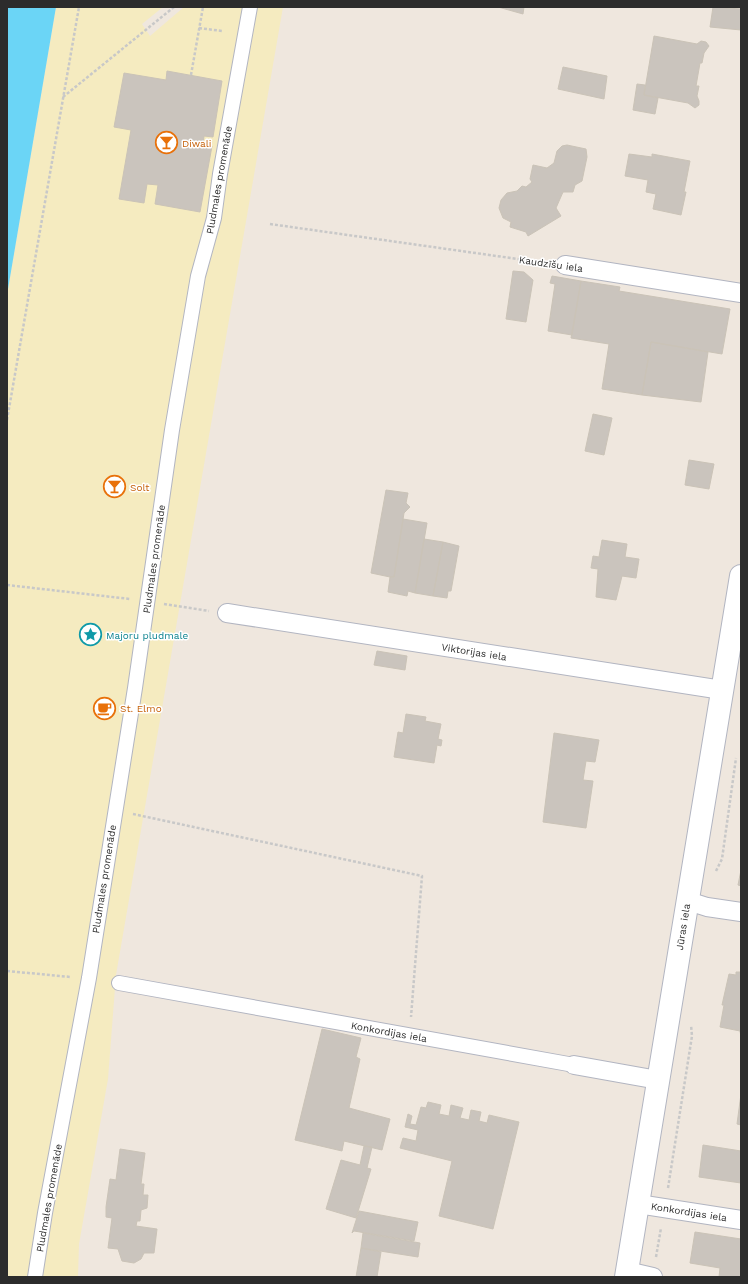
<svg xmlns="http://www.w3.org/2000/svg" width="748" height="1284" viewBox="0 0 748 1284" font-family="'Work Sans',sans-serif">
	<style>
		.sand { fill: #f5ebc0 }
		.water { fill: #6bd5f6 }
		.building { fill: #cac4bd; stroke: #cac3b7 }
		.lines { fill: none; stroke-linecap: round; stroke-linejoin: round }
		.pedestrian-casing { stroke: #b2b5c1; stroke-width: 16 }
		.minor-casing { stroke: #b2b5c1; stroke-width: 20 }
		.tertiary-casing { stroke: #b2b5c1; stroke-width: 24 }
		.path { stroke: #c8c8c8; stroke-width: 2.5; stroke-dasharray: 3 2; stroke-linecap: butt }
		.pedestrian { stroke: #fff; stroke-width: 14 }
		.minor { stroke: #fff; stroke-width: 18 }
		.tertiary { stroke: #fff; stroke-width: 22 }
		.labels { text-anchor: middle; dominant-baseline: central; stroke-width: 3; stroke-linejoin: round; paint-order: stroke }
		.food-label { font-size: 10px; fill: #c56008; stroke: #fff; text-anchor: start }
		.street-label { font-size: 10px; fill: #2c2c2c; stroke: #fff }
		.culture-label { font-size: 10px; fill: #0d838f; stroke: #fff; text-anchor: start }
	</style>
	<rect width="100%" height="100%" fill="#efe7de"/>
	<!-- sand -->
	<path class="sand" d="M56,7h107l-21,17 8,12 34,-29h99l-167,968 -8,104 -29,165 -1,33h-71v-982z"/>
	<!-- water -->
	<path class="water" d="M7,7h49l-49,288z"/>
	<!-- building -->
	<path class="building" d="M498,7h26l-1,7z
		M713,7l28,2v21l-31,-3z
		M654,36l43,8 4,-3 5,1 3,4 -5,7 -2,10h-2l-4,23h3l-2,10 2,5v4l-4,3 -7,-5 -44,-8z
		M563,67l44,9 -3,23 -46,-10z
		M167,71l55,10 -9,56 -9,-1 -1,9 9,1 -12,66 -45,-8 3,-19 -11,-1 -3,19 -25,-4 12,-69 -17,-3 10,-54 42,7z
		M637,84l8,1 -1,10 14,3 -3,16 -22,-4z
		M567,145l19,4 1,8 -5,24 -7,4 -2,7h-10l-7,16 5,8 -33,20 -2,-4 -16,-5 1,-5 -8,-4 -4,-10 2,-8 6,-7 10,-2 5,-5 4,1 6,-5 -2,-3 3,-14 14,3 7,-5 3,-12 5,-5z
		M629,154l23,3v-3l38,7 -6,31h2l-5,23 -28,-6 3,-15 -10,-2 2,-12 -23,-4z
		M513,271l11,1 9,8 -7,42 -20,-3z
		M552,276l29,5 -9,54 -24,-4 7,-47 -5,-1z
		M581,281l39,6 -1,4 111,18 -8,45 -71,-12 -9,53 -40,-6 7,-45 -38,-6z
		M651,342l57,10 -7,50 -59,-7z
		M593,414l19,4 -8,37 -19,-4z
		M689,460l25,4 -5,25 -24,-4z
		M386,490l22,3 -2,10 4,4 -6,6 -10,64h-4l-19,-4z
		M403,519l24,4 -12,70 -7,-2 -1,5 -19,-4 2,-15h4z
		M424,539l19,3 -10,54 -18,-3z
		M602,540l25,4 -2,13 14,2 -3,19 -14,-2 -6,24 -20,-3 2,-28 -7,-1 2,-12 6,1z
		M443,542l16,4 -8,45h-3l-1,7 -14,-2z
		M377,651l30,5 -2,14 -31,-5z
		M406,714l20,3 -1,4 16,3 -3,15 4,1 -1,6 -4,-1 -3,18 -40,-6 4,-25 5,1z
		M554,733l45,7 -4,22 -9,-1 -3,19 10,1 -7,47 -43,-6z
		M741,870v16l-3,-1z
		M736,972h5v65l-1,-6 -20,-4 4,-22h-2l7,-31 7,1z
		M322,1029l39,9 -5,19 4,2 -11,49 41,11 -8,31 -38,-9 -2,10 -47,-11z
		M741,1094v31l-4,-1z
		M428,1102l13,3 -2,9 10,2 2,-11 12,3 -3,10 9,2 2,-10 10,2 -2,9 8,2 2,-8 30,7 -26,107 -54,-13 13,-55 -52,-13 3,-10 13,3 2,-11 -13,-3 3,-13 4,2 -2,8 6,1 5,-18 5,1z
		M703,1145l38,6v32l-42,-6z
		M364,1146l8,1 -5,21 4,1 -15,49 -30,-9 15,-49 19,5z
		M120,1149l25,4 -4,31h3l-1,11h5l-1,13 -6,2 -1,11h-3l-1,5 21,3 -3,24h-10l-3,6 -7,4 -12,-2 -4,-12 -10,-1 4,-30 -6,-1v-10l4,-28 6,1z
		M359,1211l59,11 -4,19 -60,-10 -2,2z
		M695,1232l46,7v38h-22l1,-9 -30,-5z
		M363,1233l57,10 -2,14 -57,-9z
		M361,1248l20,4 -4,25h-21z"/>
	<g class="lines">
		<defs>
			<path id="pedestrian" d="M119,983l455,82
				M35,1277l10,-64 44,-235 46,-290 37,-258 26,-154 16,-58 6,-44 30,-167"/>
			<path id="minor" d="M565,265l176,28
				M227,613l495,77
				M688,901l19,6 34,5
				M574,1065l84,15
				M638,1204l103,16
				M627,1271l26,6"/>
			<path id="tertiary" d="M626,1277l115,-701"/>
		</defs>
		<!-- pedestrian casing -->
		<use href="#pedestrian" class="pedestrian-casing"/>
		<!-- minor casing -->
		<use href="#minor" class="minor-casing"/>
		<!-- tertiary casing -->
		<use href="#tertiary" class="tertiary-casing"/>
		<!-- path -->
		<path class="path" d="M199,28l23,3
			M191,75l12,-68
			M63,97l111,-90
			M270,224l276,39
			M7,420l72,-413
			M7,585l123,14
			M164,604l45,7
			M133,814l289,62 -11,141
			M716,871l6,-12 14,-101
			M7,971l64,6
			M668,1188l24,-152 -1,-11
			M656,1257l5,-29"/>
		<!-- pedestrian -->
		<use href="#pedestrian" class="pedestrian"/>
		<!-- minor -->
		<use href="#minor" class="minor"/>
		<!-- tertiary -->
		<use href="#tertiary" class="tertiary"/>
	</g>
	<!-- icons -->
	<defs>
		<symbol id="bar-ring" viewBox="-11 -11 22 22"><circle r="9.5" fill="#fff" stroke="#e8710a" stroke-width="1.5"/><path d="M-6-5H6L.8 .8V4.5H3.5V6h-7V4.5H-.8V.8Z" fill="#e8710a"/></symbol>
		<symbol id="sight-ring" viewBox="-11 -11 22 22"><circle r="9.5" fill="#fff" stroke="#0f9aa8" stroke-width="1.5"/><path d="M0-6L1.8-2.2L6-1.7L2.9 1.2L3.7 5.4L0 3.3L-3.7 5.4L-2.9 1.2L-6-1.7L-1.8-2.2Z" fill="#0f9aa8"/></symbol>
		<symbol id="cafe-ring" viewBox="-11 -11 22 22"><circle r="9.5" fill="#fff" stroke="#e8710a" stroke-width="1.5"/><path d="M-5.5-4.5H6V0H3Q3 3.5 0 3.5H-2.5Q-5.5 3.5-5.5 0ZM3-3.2v2h1.7v-2ZM-6 4.5H4V6H-6Z" fill="#e8710a"/></symbol>
	</defs>
	<g fill-rule="evenodd">
		<use href="#bar-ring" x="154" y="130" width="25" height="25"/>
		<use href="#bar-ring" x="102" y="474" width="25" height="25"/>
		<use href="#sight-ring" x="78" y="622" width="25" height="25"/>
		<use href="#cafe-ring" x="92" y="696" width="25" height="25"/>
	</g>
	<g class="labels">
		<!-- food labels -->
		<g class="food-label">
			<text x="182" y="143">Diwali</text>
			<text x="130" y="487">Solt</text>
			<text x="120" y="708">St. Elmo</text>
		</g>
		<!-- street labels -->
		<g class="street-label">
			<text transform="translate(219 180) rotate(-80)">Pludmales promenāde</text>
			<text transform="translate(551 264) rotate(8)">Kaudzīšu iela</text>
			<text transform="translate(154 559) rotate(-82)">Pludmales promenāde</text>
			<text transform="translate(474 652) rotate(9)">Viktorijas iela</text>
			<text transform="translate(104 879) rotate(-81)">Pludmales promenāde</text>
			<text transform="translate(683 927) rotate(-81)">Jūras iela</text>
			<text transform="translate(389 1032) rotate(10)">Konkordijas iela</text>
			<text transform="translate(49 1198) rotate(-80)">Pludmales promenāde</text>
			<text transform="translate(689 1212) rotate(9)">Konkordijas iela</text>
		</g>
		<!-- culture labels -->
		<g class="culture-label">
			<text x="106" y="635">Majoru pludmale</text>
		</g>
	</g>
	<!-- border -->
	<rect width="748" height="1284" fill="none" stroke="#2c2c2c" stroke-width="16"/>
</svg>
